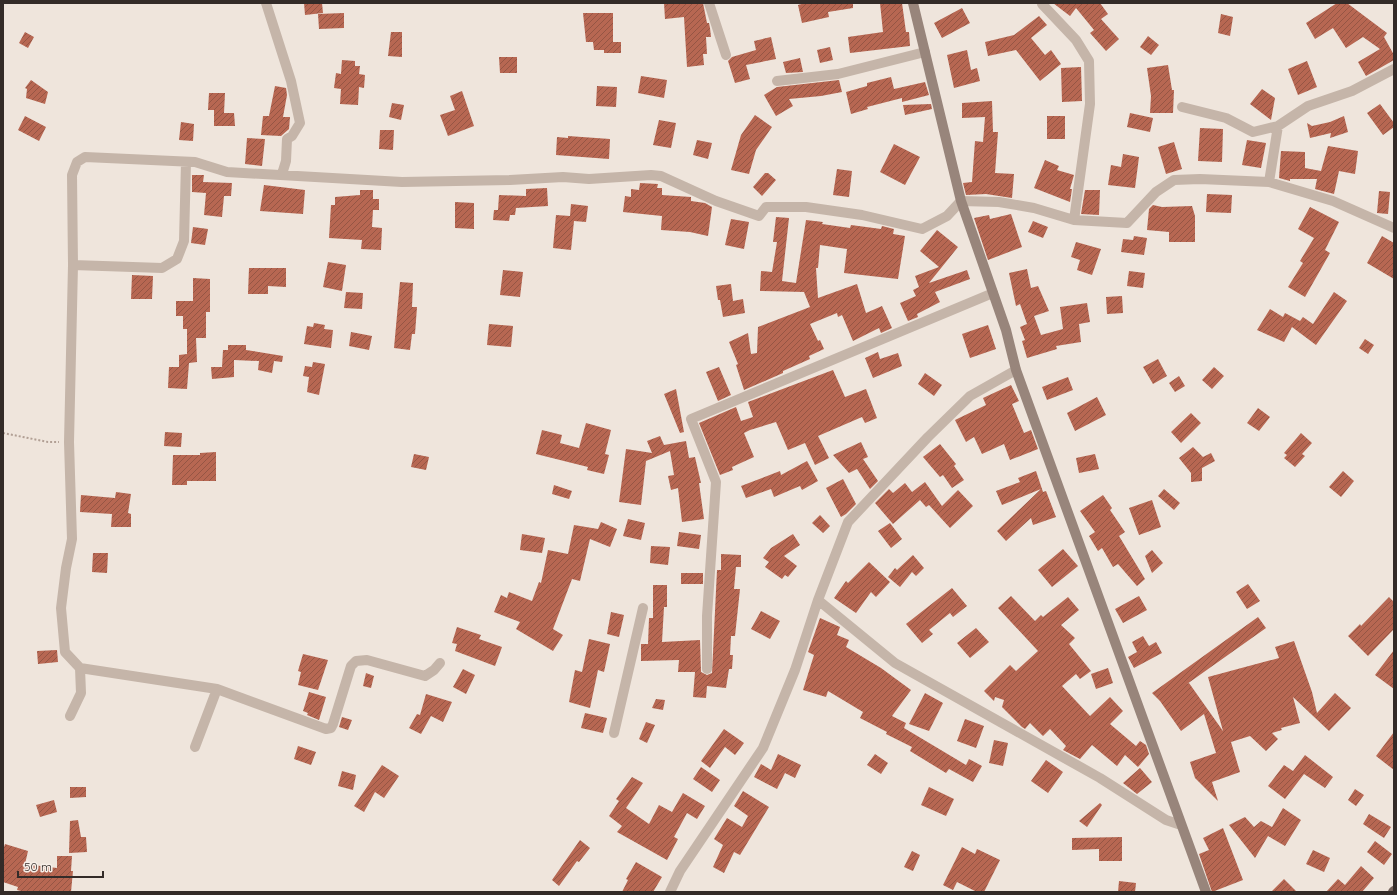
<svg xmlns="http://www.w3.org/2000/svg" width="1397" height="895" viewBox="0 0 1397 895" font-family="Quicksand,sans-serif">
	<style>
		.building { fill: url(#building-hatch) }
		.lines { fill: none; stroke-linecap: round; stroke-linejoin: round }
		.path { stroke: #b19f94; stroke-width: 2; stroke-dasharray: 2 2; stroke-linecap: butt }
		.street { stroke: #c5b5a9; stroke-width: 10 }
		.secondary { stroke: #98857b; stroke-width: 10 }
		.primary { stroke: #74625b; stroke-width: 10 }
	</style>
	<defs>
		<pattern id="building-hatch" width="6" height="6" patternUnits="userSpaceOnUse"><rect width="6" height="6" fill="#b76752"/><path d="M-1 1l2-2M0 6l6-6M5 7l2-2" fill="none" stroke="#955544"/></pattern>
	</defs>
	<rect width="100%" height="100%" fill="#efe5dc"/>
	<!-- building -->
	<path class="building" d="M304,3h18l1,10 -18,2z
		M664,3h39l4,20h2l1,5 1,9h-5l1,17h-4l1,11 -17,2 -3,-50 -19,2z
		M805,3h48v5l-25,4 1,5 -27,6 -4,-18z
		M880,3h22l4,29h3l1,14 -60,7 -2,-16 35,-5z
		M1053,3h47l8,11 -7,5 18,20 -13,12 -16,-18 4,-3 -18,-22 -6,8z
		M1337,3h10l40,30 -3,4 10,18v5l-28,16 -8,-14 22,-13 -17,-12 -17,11 -13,-20 -18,11 -9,-16z
		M962,8l8,15 -28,15 -8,-15z
		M344,13v15l-25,1 -1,-15z
		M583,13h30v29h8v11h-17v-3h-10l-1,-8h-7z
		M1221,14l12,3 -3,19 -12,-3z
		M1039,16l8,9 -16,13 14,17 6,-5 10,14 -21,17 -24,-31 -28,6 -3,-14 29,-7z
		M25,32l9,5 -6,11 -9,-5z
		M391,32h11v25l-14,-1z
		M1148,36l11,9 -8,10 -11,-8z
		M771,37l5,22 -30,6 4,14 -15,4 -7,-22 4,-4 24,-7 -2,-9z
		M830,47l3,13 -13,3 -3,-13z
		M967,50l4,20 6,-2 3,13 -26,7 -7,-33z
		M499,57h18v16h-17z
		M800,58l3,14 -17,1 -3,-11z
		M342,60l13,1v5h5l-1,8 6,1 -1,13 -5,-1 -1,18 -18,-1 1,-15 -7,-1 2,-15 5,1z
		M1307,61l10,26 -19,8 -10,-26z
		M1168,65l4,25h2l-1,23h-23l1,-17 -4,-28z
		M1081,67l1,34 -20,1 -1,-34z
		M641,76l26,4 -3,18 -26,-5z
		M891,77l3,12 31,-7 4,13 -27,7v-4l-35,9 1,2 -17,5 -5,-22 21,-6v-3z
		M31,80l17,12 -3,12 -19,-6 1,-9 -2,-1z
		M839,80l3,12 -21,4 -32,3 4,7 -17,10 -12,-21 13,-8z
		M275,86l11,2 1,7 -4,22h7l-1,12 -8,7 -20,-1 2,-19h6z
		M597,86l20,1 -1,20 -20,-1z
		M1262,89l13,9 -4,22 -21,-16z
		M462,91l12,35 -26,10 -8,-21 15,-5 -5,-14z
		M209,93h16l-1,20h10l1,13h-21v-16h-6z
		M992,101l1,31h5l-3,41 19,1 -2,24 -26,-4 -20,1 -3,-12 9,-1 3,-41 8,1 2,-25 -23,1v-15z
		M392,103l12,2 -3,15 -12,-3z
		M931,104l1,5 -27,6 -2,-10z
		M1380,104l14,19v4l-11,8 -16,-22z
		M1130,113l23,5 -3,14 -23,-5z
		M755,115l17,12 -16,23 -7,24 -18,-4 10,-35z
		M25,116l21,11 -7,14 -21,-11z
		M1047,116h18v23h-18z
		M1344,116l4,16 -18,6 1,-5 -21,5 -3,-15 5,3 18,-4z
		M659,120l17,3 -5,25 -18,-3z
		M181,122l13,2 -1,17 -14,-1z
		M1200,128l23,1 -1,33 -24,-1z
		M380,130h14l-1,20 -14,-1z
		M568,136l42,3 -1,20 -53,-4 1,-18 11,1z
		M247,138l18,1 -3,27 -17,-2z
		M697,140l15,3 -4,16 -15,-4z
		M1247,140l19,3 -5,25 -19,-3z
		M1174,142l8,27 -16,5 -8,-27z
		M894,144l26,13 -15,28 -25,-13z
		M1328,146l30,5 -3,23 -16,-3 -5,23 -19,-5 2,-10h-27v2l-11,-3 2,-27 24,1v16l16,3z
		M1123,154l16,3 -4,31 -27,-3 3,-20 10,2z
		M1045,160l14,6 -2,4 17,5 -4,14h2l-2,13 -36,-14z
		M837,169l15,2 -3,26 -16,-2z
		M765,173h3l8,7 -14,16 -9,-9z
		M192,175h12l-1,7 29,1 -1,13h-7l-2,21 -18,-2 2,-22 -14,-1z
		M640,183l18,1 -1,4h5v7l29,2v4l14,2 7,4 -4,29 -18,-4 -29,-2 1,-14 -39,-4 2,-16 6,1v-8l8,1z
		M264,185l41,5 -2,24 -43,-3z
		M547,188l1,18 -32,2 -1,7h-5l-1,6 -16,-1 1,-10h4l1,-15 27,1v-7z
		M360,190h13v9h6v11h-6l-1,17 10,1 -1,22 -20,-1 1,-9 -33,-2 2,-33h4v-8l25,-2z
		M1085,190h15l-1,25 -18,-1z
		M1379,191l11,1 -2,22 -11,-1z
		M1207,194l25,1 -1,18 -25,-1z
		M455,202l19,1v26l-19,-1z
		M571,204l17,2 -2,16 -12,-1 -3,29 -18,-2 3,-33 14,1z
		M1153,205l9,2 30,-1 3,10v26h-26v-10l-22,-2 2,-21z
		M1310,207l29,15 -14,28 5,3 -25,44 -17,-10 15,-24 -3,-2 14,-23 -16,-9z
		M1011,214l11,33 -34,13 -14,-42 15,-3 1,4z
		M776,217l13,1 -7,63 14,2 10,-63 17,2 -1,2 28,4 1,-3 30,4 1,-3 12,3 -1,5 12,2 -7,43 -54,-6 3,-24 -27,-4 -2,23h-2l2,30 39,-14 9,29 16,-7 10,22 -11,5 -2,-5 -26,13 -11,-26 -4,2 -1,-4 -27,11 8,17 2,-1 4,9 -15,7 1,3 -27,12v2l-39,17 -8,-25 2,-1 -9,-22 19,-9 3,21 6,-1 1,-26 52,-20 -6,-15 -44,-1 1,-20 11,1 5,-30h-4z
		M731,219l18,3 -5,27 -19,-4z
		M1033,221l15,6 -5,11 -15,-6z
		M193,227l15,2 -3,16 -14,-2z
		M937,230l21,17 -29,36 38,-13 3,9 -35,13 5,10 -23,12 1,3 -10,4 -8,-18 16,-7 -3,-6 6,-3 -4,-11 24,-9 -19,-16z
		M1134,236l13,2 -3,17 -23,-3 2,-13 10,1z
		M1382,236l12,7v36l-27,-16z
		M1076,242l25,7 -9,26 -15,-5 3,-10 -9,-3z
		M328,262l18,3 -4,26 -19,-4z
		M249,268h37v19l-18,-1v8h-20z
		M1027,269l4,19 7,-2 11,25 -15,5 7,19 22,-6 -3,-22 27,-4 3,19 -11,2 2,18 -25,4 1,3 -30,9 -5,-17 3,-1 -5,-13 7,-3 -7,-20 -4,2 -7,-33z
		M503,270l20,2 -3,25 -20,-2z
		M1129,271l16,2 -2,15 -16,-2z
		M132,275l21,1 -1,23h-21z
		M193,278l17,1v33h-4v26h-10l1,24 -8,1 -2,26 -19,-1 1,-21h10v-12l8,-1v-25h-4v-13h-7v-15h17z
		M400,282l13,1 -1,24h5l-2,27h-3l-2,16 -16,-2z
		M731,284l2,17 10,-2 2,14 -22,4 -3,-17h-2l-2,-14z
		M346,292l17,1 -1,16 -18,-1z
		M1334,292l13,9 -31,44 -24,-18 -8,15 -27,-12 13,-21 13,8 2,-4 15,8 3,-4 10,7z
		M1122,296l1,17 -16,1 -1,-17z
		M314,323l11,2 -1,4 9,1 -2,18 -27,-4 3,-18 6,1z
		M489,324l24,2 -2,21 -24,-2z
		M988,325l8,24 -26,9 -8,-24z
		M351,332l21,4 -3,14 -20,-4z
		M1365,339l9,6 -6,9 -9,-6z
		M228,345h18v5l37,6 -1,6 -8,-1 -2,12 -14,-3 1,-9 -25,-1v17l-22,2 -1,-12h11l1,-17h5z
		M878,352l2,7 18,-6 4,13 -29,12 -8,-20z
		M1158,359l9,17 -14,8 -10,-17z
		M313,362l12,2 -6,31 -12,-3 2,-15 -6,-1 2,-10 7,1z
		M719,367l12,28 -13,6 -12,-29z
		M1214,367l10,9 -12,13 -10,-9z
		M833,370l12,27 21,-8 11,29 -12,5 -3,-6 -44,19 11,22 -14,7 -10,-22 -17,7 -12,-28 -26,8 -6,3 10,24 -22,10 1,3 -13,5 -21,-52 37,-16 5,14 12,-4 -5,-15z
		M925,373l17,12 -8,11 -16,-12z
		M1179,376l6,10 -10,6 -6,-9z
		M1068,377l5,13 -26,10 -5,-13z
		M1011,385l8,16 -7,3 12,29 7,-3 7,19 -28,11 -6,-16 -22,10 -8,-17 -8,5 -11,-22 31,-15 -3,-7z
		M676,389l8,43 -4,1 -16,-39z
		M1097,397l9,18 -31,16 -8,-18z
		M1258,408l12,9 -11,14 -12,-8z
		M1191,413l10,10 -20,20 -10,-11z
		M586,423l25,7 -6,24 4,1 -5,19 -17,-4 1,-3 -52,-13 6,-24 20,5 -2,8 19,5z
		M165,432l17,1 -1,14 -17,-1z
		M1301,433l11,10 -10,11 3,2 -10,11 -11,-9 3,-3 -3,-2z
		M660,436l4,9 22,-4 3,17 6,-1 6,26h-2l5,36 -22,3 -4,-34 -7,2 -3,-14 6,-1 -4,-24 -24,10 -5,44 -22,-3 7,-53 26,4 -5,-12z
		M861,442l7,15 -5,2 15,22 -8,8 -13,-20 -8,4 -16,-18z
		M940,444l16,20 -2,2 10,14 -12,8 -9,-13 -3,2 -17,-20z
		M1193,447l10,10 8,-4 4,8 -13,7v13l-11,1v-9l-12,-15z
		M216,452v29h-29v4h-15l1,-30h27v-2z
		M414,454l15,3 -3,13 -15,-3z
		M1095,454l4,15 -20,4 -3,-15z
		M807,461l11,20 -16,9 -2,-4 -26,11 -3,-8 -25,9 -5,-12 39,-15 1,4z
		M1036,471l7,21 3,-1 10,26 -23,8 -2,-7 -25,23 -9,-10 44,-42 -39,16 -6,-14 24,-9 -2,-4z
		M1343,471l11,10 -13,16 -12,-10z
		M843,479l13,25 -10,10 -5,3 -15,-29z
		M925,482l17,24 16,-16 15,16 -23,22 -21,-23 -3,2 -6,-7 -27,24 -18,-21 14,-14 4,4 12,-10 7,9z
		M554,485l18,6 -3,8 -17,-5z
		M1164,489l16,14 -6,7 -16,-14z
		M116,492l15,2 -3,19 3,1v13h-20l1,-13 -32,-2 1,-17 34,3z
		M1103,495l9,13 -2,2 15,22 -6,4 26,43 -8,7 -19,-22 -5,3 -11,-19 -4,3 -9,-15 6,-4 -15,-21z
		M1152,500l9,27 -22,8 -10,-27z
		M820,515l10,11 -7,7 -11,-10z
		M628,519l17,4 -4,17 -18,-4z
		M601,522l16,7 -7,18 -20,-8 -10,42 -8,-2 -19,50 10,6 -10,16 -37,-22 4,-7 -26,-10 7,-17 6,3 2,-6 23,9 7,-19 2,1 7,-33 20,4 6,-29 24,4z
		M890,523l12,16 -11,9 -13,-17z
		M679,532l22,3 -2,14 -22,-3z
		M522,534l23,4 -3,15 -22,-3z
		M793,534l7,11 -16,11 13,10 -9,11 -3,-2 -3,4 -17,-12 4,-5 -6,-4 8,-10z
		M651,546l19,1 -2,18 -18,-2z
		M1063,549l15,17 -26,21 -14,-17z
		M1152,550l11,13 -11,10 -7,-17z
		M93,553h15l-1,20 -15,-1z
		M721,554l20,1v12h-5l-2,22h6l-5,47h-4l-1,19h3l-1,14h-3l-3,19 -19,-2 -1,12 -13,-1 2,-25h-17l1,-12 -38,1v-17h7l1,-26h4v-33h14v22h-3l-2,35 38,-2 1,32 6,3 5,-2 5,-103h4z
		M913,555l11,13 -8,8 -4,-4 -12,15 -12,-10 7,-9 2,2z
		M869,562l21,20 -14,15 -5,-5 -15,21 -22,-15 12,-17 2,2z
		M681,573h22v11h-22z
		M1248,584l12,17 -13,8 -11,-17z
		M952,588l15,18 -14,11 -3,-4 -21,17 4,4 -11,9 -16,-19z
		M1011,596l24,25 6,-6 2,2 25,-20 11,13 -18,15 14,13 -6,6 22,27 -11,8 -4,-5 -14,12 28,30 20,-19 13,14 -13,13 26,22 4,-5 6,4 3,9 -11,13 -13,-12 -8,11 -25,-21 -12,14 -17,-9 3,-4 -16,-17 -7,7 -13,-13 -5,6 -3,-2 -20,-20 2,-7 -9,-3 -1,4 -10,-10 26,-26 6,6 22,-20 -40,-43z
		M1139,596l8,14 -24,13 -8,-14z
		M1389,597l5,5v27l-26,27 -20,-20 12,-12 1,2z
		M761,611l19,10 -10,18 -19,-10z
		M611,612l13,3 -5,22 -12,-3z
		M1258,617l8,11 -79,56 2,-1 34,48 -15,-54 71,-19 -4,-11 19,-6 18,51 5,21 18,-20 16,15 -22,23 -36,-34 7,26 -19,5 1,2 -10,3 6,6 -12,12 -16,-15 -19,6 9,30 -28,10 6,19 -23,-23 -5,-16 26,-9 -12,-39 -23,17 -21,-30 -8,-8z
		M820,618l20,9 -3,8 12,5 -3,7 35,21 30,22 -19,26 14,7 -2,5 62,37 3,-6 13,7 -9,16 -24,-13 -3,4 -36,-22 2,-4 -26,-13 1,-2 -27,-14 3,-6 -35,-21 -2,6 -23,-7 11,-35 -6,-3z
		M457,627l24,8 -2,4 23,8 -7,19 -40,-15 2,-7 -5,-1z
		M976,628l13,14 -19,16 -13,-15z
		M1143,636l6,10 7,-4 6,11 -28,15 -6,-11 9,-5 -5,-10z
		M589,639l21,5 -6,28 -6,-2 -8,38 -21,-6 6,-32 7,2z
		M57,650l1,12 -20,2 -1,-13z
		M1394,650v39l-19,-14z
		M303,654l25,6 -10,30 -20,-5 3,-13 -3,-1z
		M1108,668l5,15 -17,6 -5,-15z
		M463,669l12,6 -9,19 -13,-7z
		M366,673l8,3 -3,12 -8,-2z
		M309,692l17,5 -7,23 -12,-5 1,-2 -5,-2z
		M925,693l18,10 -14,28 -20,-7z
		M426,694l26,8 -9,20 -12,-6 -10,18 -12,-6 8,-14 3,1z
		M656,699l9,1 -2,10 -11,-2z
		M585,713l22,5 -4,15 -22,-5z
		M342,717l10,3 -4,10 -9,-3z
		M965,719l19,7 -8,22 -19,-7z
		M646,722l9,3 -8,18 -8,-4z
		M724,729l20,14 -9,12 -10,-8 -15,21 -9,-7z
		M1394,732v38l-18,-14z
		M994,740l14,3 -5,23 -14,-3z
		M298,746l18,6 -5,13 -17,-6z
		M778,754l23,11 -6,13 -10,-5 -8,16 -23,-12 7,-13 10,6z
		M875,754l13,9 -7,11 -14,-9z
		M1305,755l28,22 -8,11 -21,-14 -19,25 -17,-13 16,-21 9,6z
		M1046,760l17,12 -15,21 -17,-12z
		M382,765l17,11 -15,22 -9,-6 -11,20 -10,-6z
		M701,767l19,13 -8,12 -19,-13z
		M1140,768l12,14 -15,12 -14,-11z
		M342,771l14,4 -3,15 -15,-4z
		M632,777l11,6 -17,25 23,16 10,-19 13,7 11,-19 22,13 -8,13 -10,-6 -13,24 4,2 -11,21 -50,-28 5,-6 -13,-10 10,-15 -3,-2z
		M70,787h16v10l-16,1z
		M929,787l25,12 -8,17 -25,-11z
		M1355,789l9,6 -8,11 -8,-6z
		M743,791l26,16 -29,48 -6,-3 -10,21 -11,-6 10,-22 -9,-6 13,-21 15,9 6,-11 -14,-10z
		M54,800l3,12 -17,5 -4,-12z
		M1100,803l2,2 -15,22 -8,-6z
		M1283,808l18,12 -16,26 -17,-10 -13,22 -26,-33 16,-8 9,10 7,-6 11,6z
		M1369,814l22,13 -7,11 -21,-14z
		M78,820l3,17h5l1,15 -18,1 1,-32z
		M1223,828l20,52 -31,12 -13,-38 10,-4 -6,-12z
		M1122,837v24h-23v-12l-27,1v-12z
		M580,840l10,8 -11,14 -2,-1 -18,25 -7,-6z
		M1375,841l17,13 -8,11 -17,-13z
		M5,844l23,7 -3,13 32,4v-12h15l-1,15h2l-2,21h-46l-8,-2 1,-3 -15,-5v-32z
		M962,847l13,7 2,-5 23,11 -16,32h-7l-20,-10 -4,8 -10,-5z
		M1313,850l17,8 -6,14 -18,-8z
		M912,851l8,4 -7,16 -9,-4z
		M636,862l26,15 -9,15h-31l6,-12 -2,-1z
		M1361,866l13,12 -12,14h-36l12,-13 7,6z
		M1284,879l13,13h-26z
		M1119,881l17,2 -1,9h-17z"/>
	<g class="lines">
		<!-- path -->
		<path class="path" d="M3,433l45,9h11"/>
		<!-- street -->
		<path class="street" d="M266,3l25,78 9,42 -8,13 -5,3 -1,22 -4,13
			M709,3l17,52
			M1042,4l34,36 13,21 1,43 -16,116
			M777,81l61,-7 87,-22
			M1182,107l44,11 27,14 25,-6
			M1269,182l9,-56 30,-20 44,-15 42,-22
			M73,265l89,3 15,-9 7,-18 2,-79
			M818,600l77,63 205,115 66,42 15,5
			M80,668l-15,-16 -4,-44 5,-40 6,-29 -3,-97 4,-177 -1,-90 5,-13 8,-5 110,5 32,10 175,10 108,-2 53,-3 26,2 62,-4 10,1 55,25 43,15 7,-9h40l56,8 60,14 25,-13 14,-15 38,1 35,6 40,12 53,3 29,-31 18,-12 26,-1 69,3 64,19 61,27
			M707,669v-53l9,-134 -25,-63 302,-126
			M70,716l11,-23 -1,-25 137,21 109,40 5,-1 2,-4 18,-58 5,-5 11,-1 58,16 9,-6 6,-7
			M614,733l29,-125
			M195,747l22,-58
			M670,892l10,-21 83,-123 32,-78 23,-70 30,-78 80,-85 42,-41 46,-26"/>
		<!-- secondary -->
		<path class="secondary" d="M913,3l48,198 45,129 10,40 190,522"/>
		<!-- primary -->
		<path class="primary" d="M1393,892l1,-1"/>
	</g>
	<!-- border -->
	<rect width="1397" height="895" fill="none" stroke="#332b28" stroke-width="8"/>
	<!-- scale -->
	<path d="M18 871v6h85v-6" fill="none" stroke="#332b28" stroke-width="2"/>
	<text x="24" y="871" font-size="12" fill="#332b28" stroke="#f7efe8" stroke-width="3" paint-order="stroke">50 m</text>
</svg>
